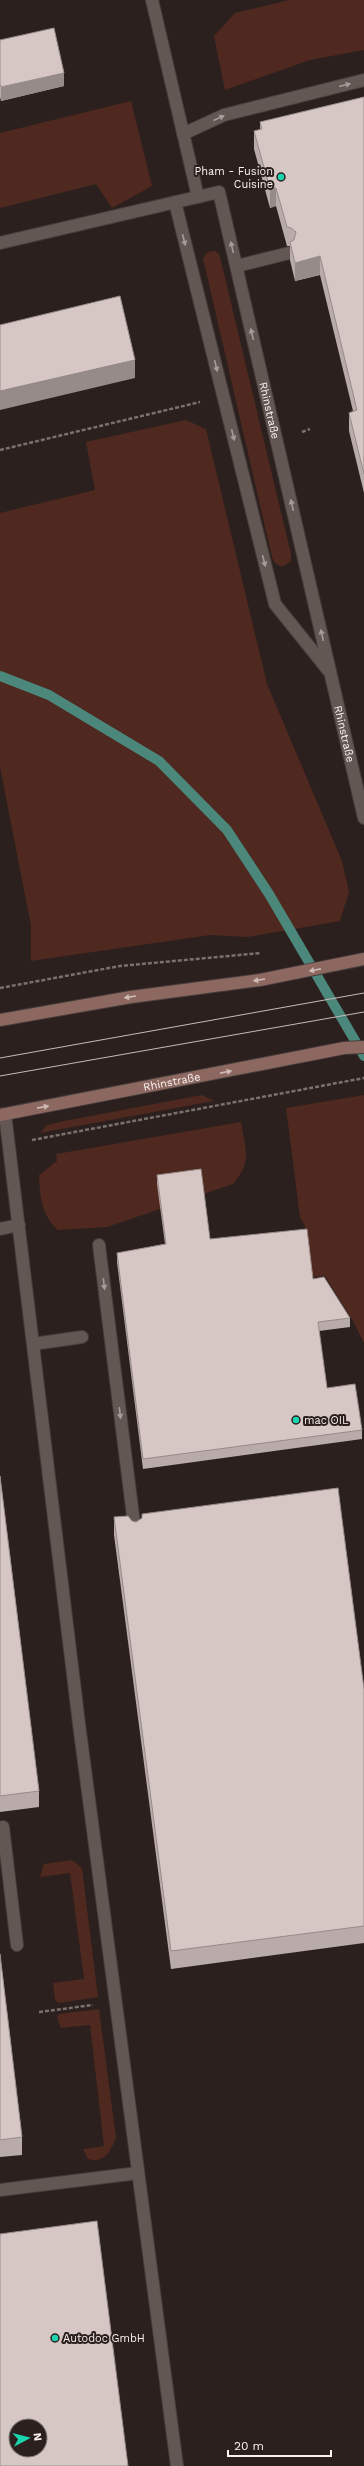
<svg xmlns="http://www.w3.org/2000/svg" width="364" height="2466" viewBox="0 0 364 2466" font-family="'Work Sans',sans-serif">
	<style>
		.green { fill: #4f281f }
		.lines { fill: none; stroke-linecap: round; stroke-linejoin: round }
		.stream { stroke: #4b877b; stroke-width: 10 }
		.service-casing { stroke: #463d3b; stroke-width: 14 }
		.minor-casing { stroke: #463d3b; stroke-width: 14 }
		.secondary-casing { stroke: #463d3b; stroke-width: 14 }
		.path { stroke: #7a716f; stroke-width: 2.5; stroke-dasharray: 4 2; stroke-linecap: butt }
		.service { stroke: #635754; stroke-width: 12 }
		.minor { stroke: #635754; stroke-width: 12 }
		.secondary { stroke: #8d6860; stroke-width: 12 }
		.tram { stroke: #c4bcba; stroke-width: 1 }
		.wall { fill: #b8aba9 }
		.shaded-wall { fill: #968b89 }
		.building { fill: #d6c7c4; stroke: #968b89; fill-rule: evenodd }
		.oneway { fill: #a69d9a }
		.oneway2 { fill: #cebbb6 }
		.poi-dot { fill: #1bd5b1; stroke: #2b201e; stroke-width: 1.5 }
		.labels { text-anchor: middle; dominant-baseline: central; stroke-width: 4; stroke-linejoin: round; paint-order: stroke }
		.poi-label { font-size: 11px; fill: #f9f2f0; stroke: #2b201e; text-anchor: start }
		.street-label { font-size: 11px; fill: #f9f2f0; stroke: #2b201e }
	</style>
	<rect width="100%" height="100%" fill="#2b201e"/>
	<!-- green -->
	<path class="green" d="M289,0h75v50l-54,10 -85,30 -11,-54 21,-23z
		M131,101l21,85 -40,22 -16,-24 -96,24v-75z
		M215,251l4,3 2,7 70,293v7l-9,6 -7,-4 -3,-6 -69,-299 5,-6z
		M186,420l20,9 61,255 75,177 7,31 -9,29 -92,16 -38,-2 -179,26v-35l-31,-159v-254l95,-23 -9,-48z
		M202,1095l12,6 -174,32 7,-8 17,-4z
		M364,1095v248l-11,-22 -28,-45 -13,1 -7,-51 -5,-9 -14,-109z
		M241,1122c4,27 12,39 -8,62l-126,43 -49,3c-17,-15 -18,-34 -19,-55l18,-14 -1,-7z
		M72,1860l10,8 16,129 -39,6 -4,-3 -2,-17 31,-4 -14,-106 -30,4 4,-13z
		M99,2009l17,129c-6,14 -12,26 -28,21l-5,-10 21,-3 -14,-121 -29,3 -4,-11 2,-3z"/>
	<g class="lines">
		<!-- stream -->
		<path class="stream" d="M0,676l49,19 110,66 68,69 42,64 95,162"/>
		<defs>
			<path id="service" d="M152,0l46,197
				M183,134l41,-19 140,-35
				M237,266l52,-13
				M5,1114l74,610 98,742
				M0,1229l19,-4
				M99,1245l36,287
				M33,1344l49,-7
				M3,1827l14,118
				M0,2190l138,-17"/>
			<g id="minor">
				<path d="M175,202l100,402 53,66"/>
				<path id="s1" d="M0,243l219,-51 145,626"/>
			</g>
			<g id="secondary">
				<path d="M0,1020l131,-23 129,-17 104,-21"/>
				<path id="s2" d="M0,1115l344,-67 20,-1"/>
			</g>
		</defs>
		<!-- service casing -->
		<use href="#service" class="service-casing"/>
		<!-- minor casing -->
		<use href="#minor" class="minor-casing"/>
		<!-- secondary casing -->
		<use href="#secondary" class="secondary-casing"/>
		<!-- path -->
		<path class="path" d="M302,432l8,-3
			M0,450l200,-48
			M0,988l120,-22 141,-13
			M32,1140l332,-62
			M39,2012l54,-7"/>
		<!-- service -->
		<use href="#service" class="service"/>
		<!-- minor -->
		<use href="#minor" class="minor"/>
		<!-- secondary -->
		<use href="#secondary" class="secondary"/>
		<!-- tram -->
		<path class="tram" d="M0,1058l364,-65
			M0,1076l364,-64"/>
	</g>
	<!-- wall -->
	<path class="wall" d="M0,40l64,46 -63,15 -1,-4z
		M364,97v396l-15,-62v-18l4,-2 -33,-136 -25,6 -5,-21v-14h-3l-11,-40 -6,2 -16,-59v-18l6,-1v-8z
		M157,1175l53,64 103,40 37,39v9l-31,4 8,57 35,42v9l-219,30 -26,-207v-9l48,-9 -8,-60z
		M0,1476l39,315v16l-39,5z
		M114,1517l18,4 232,168v254l-193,26 -57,-434z
		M0,1954l22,183v18l-22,2z"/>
	<!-- shaded-wall -->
	<path class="shaded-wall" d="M64,73v13l-63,15v-14z
		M276,188v18l-6,2v-19z
		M320,256v19l-25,6v-18z
		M135,360v18l-135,32v-19z"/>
	<!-- building -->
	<path class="building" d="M54,28l10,45 -63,14 -1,-3v-44z
		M364,97v377l-15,-61 8,-3 -37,-154 -25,7 -5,-21 4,-2 2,-8 -5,-4 -4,-1 -11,-39 -6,1 -16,-58 8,-2 -2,-7z
		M120,296l15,64 -135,31v-66z
		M201,1169l9,70 97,-10 6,50 11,-2 26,41 -32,4 9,66 28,-4 7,46 -219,29 -26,-206 49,-9 -9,-69z
		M0,1476l39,315 -39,5z
		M338,1488l26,201v237l-193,25 -57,-434 14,-1 4,5 4,1 6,-4v-4z
		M0,1954l22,183 -22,3z
		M97,2221l31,245h-128v-232zM16,2426h24v24h-24z"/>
	<!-- one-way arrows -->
	<defs><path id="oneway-solid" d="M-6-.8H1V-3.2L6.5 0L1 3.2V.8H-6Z"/></defs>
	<g class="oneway">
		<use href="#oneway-solid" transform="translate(345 85) rotate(-14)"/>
		<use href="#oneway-solid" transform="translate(219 118) rotate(-24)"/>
		<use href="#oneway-solid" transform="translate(184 240) rotate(76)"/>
		<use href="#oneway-solid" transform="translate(232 247) rotate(-103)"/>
		<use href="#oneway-solid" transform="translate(252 334) rotate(-103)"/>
		<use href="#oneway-solid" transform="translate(216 366) rotate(76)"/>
		<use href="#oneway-solid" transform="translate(233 435) rotate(76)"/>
		<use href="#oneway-solid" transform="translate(292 505) rotate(-103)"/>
		<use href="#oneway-solid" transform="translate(264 561) rotate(76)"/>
		<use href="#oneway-solid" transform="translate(322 635) rotate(-103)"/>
		<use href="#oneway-solid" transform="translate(104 1284) rotate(83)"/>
		<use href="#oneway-solid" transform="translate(120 1413) rotate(83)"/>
	</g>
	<g class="oneway2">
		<use href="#oneway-solid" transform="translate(315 970) rotate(169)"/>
		<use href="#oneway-solid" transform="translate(259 980) rotate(171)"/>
		<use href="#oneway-solid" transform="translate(130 997) rotate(171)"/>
		<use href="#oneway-solid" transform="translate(226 1072) rotate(-11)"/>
		<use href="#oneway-solid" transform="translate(43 1107) rotate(-11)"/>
	</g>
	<!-- markers -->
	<g class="poi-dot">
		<circle cx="281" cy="177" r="4"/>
		<circle cx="296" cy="1420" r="4"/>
		<circle cx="55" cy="2338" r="4"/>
	</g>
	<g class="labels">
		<!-- poi labels -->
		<g class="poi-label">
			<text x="273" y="171" text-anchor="end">Pham - Fusion<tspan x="273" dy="13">Cuisine</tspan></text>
			<text x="304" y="1420">mac OIL</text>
			<text x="63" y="2338">Autodoc GmbH</text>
		</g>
		<!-- street labels -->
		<g class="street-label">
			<text stroke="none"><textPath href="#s1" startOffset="449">Rhinstraße</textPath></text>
			<text stroke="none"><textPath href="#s1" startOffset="781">Rhinstraße</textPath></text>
			<text stroke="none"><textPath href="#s2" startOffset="175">Rhinstraße</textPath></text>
		</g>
	</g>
	<!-- north arrow -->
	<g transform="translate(28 2438) rotate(83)"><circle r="19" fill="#2b201e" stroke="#7d7472"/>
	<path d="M0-3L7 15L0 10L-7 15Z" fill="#1bd5b1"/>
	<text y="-6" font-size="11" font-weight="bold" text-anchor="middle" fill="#f9f2f0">N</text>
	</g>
	<!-- scale -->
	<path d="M228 2450v6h103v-6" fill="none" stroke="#f9f2f0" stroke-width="2"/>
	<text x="234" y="2450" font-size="12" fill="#f9f2f0" stroke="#2b201e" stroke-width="3" paint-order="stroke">20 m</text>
</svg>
